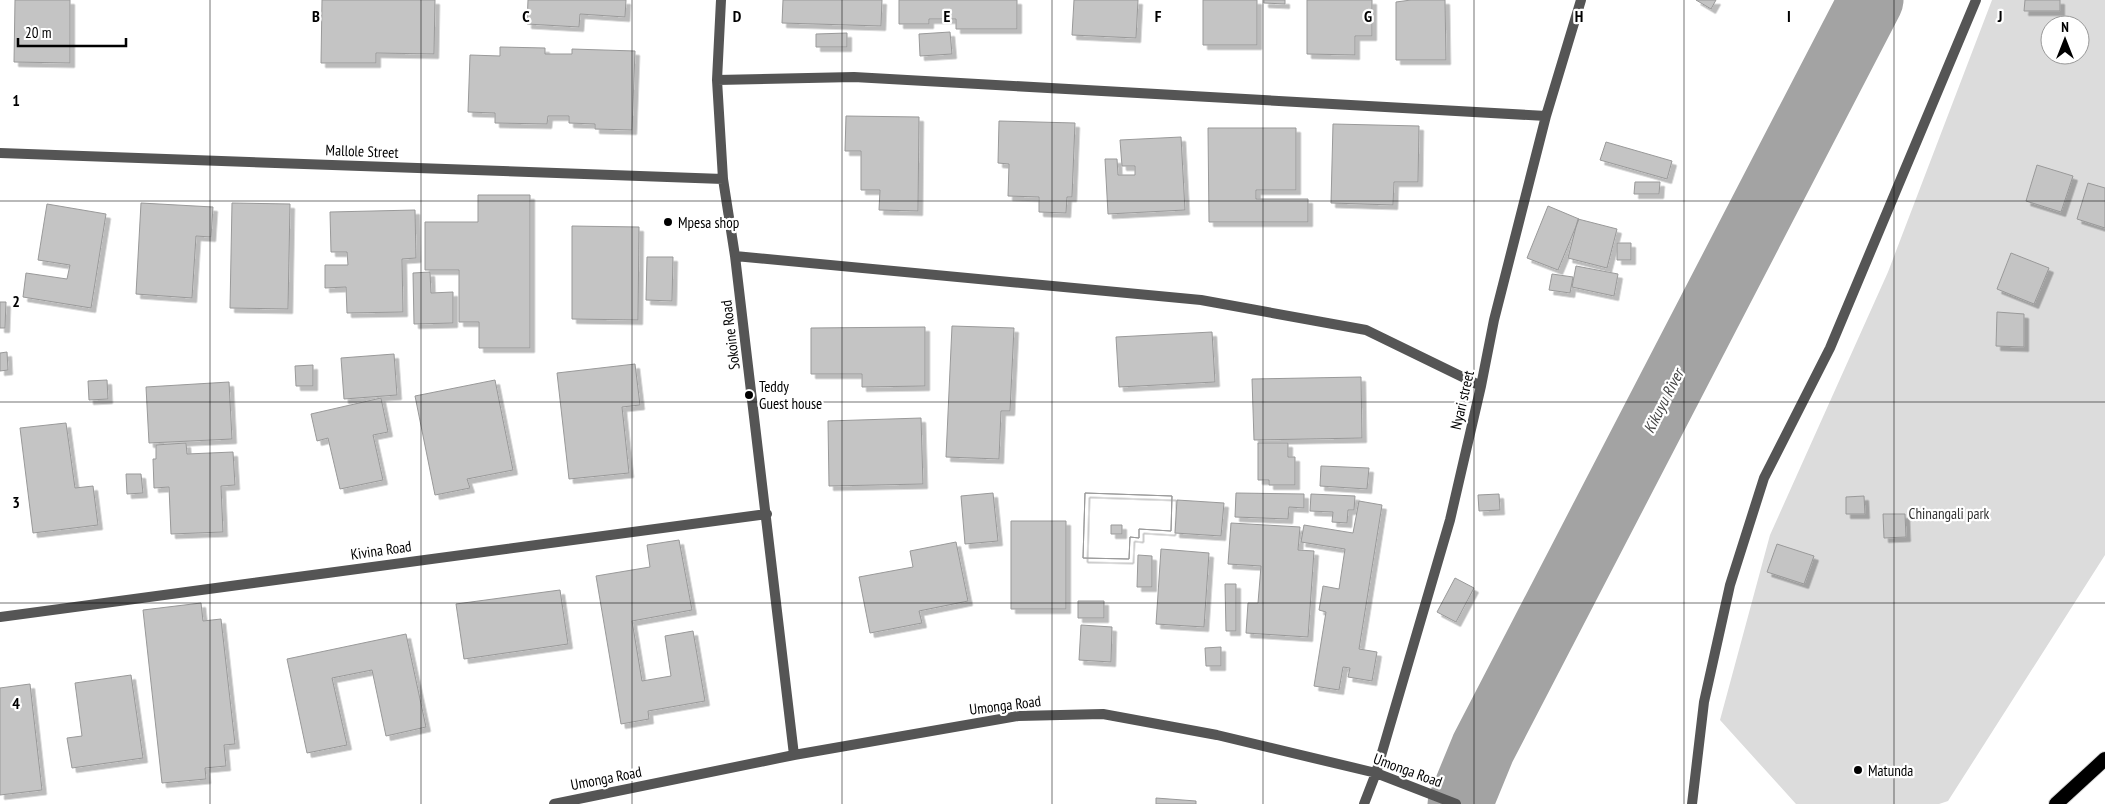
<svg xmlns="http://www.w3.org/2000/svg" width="2105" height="804" viewBox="0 0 2105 804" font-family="'PT Sans Narrow',sans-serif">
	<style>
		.green { fill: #dcdcdc; fill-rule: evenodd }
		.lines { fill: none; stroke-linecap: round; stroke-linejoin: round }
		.river { stroke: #a3a3a3; stroke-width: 65 }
		.building { fill: #c4c4c4; stroke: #999; fill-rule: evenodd; filter: url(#shadow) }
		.trunk-casing { stroke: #dbdbdb; stroke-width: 16 }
		.service { stroke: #555; stroke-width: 10 }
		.minor { stroke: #555; stroke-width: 10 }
		.trunk { stroke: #000; stroke-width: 14 }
		.grid { fill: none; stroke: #000; stroke-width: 1; stroke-opacity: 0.55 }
		.poi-dot { fill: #000; stroke: #fff; stroke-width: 2 }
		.labels { text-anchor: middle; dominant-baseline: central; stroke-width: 4.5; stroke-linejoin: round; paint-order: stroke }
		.street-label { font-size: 15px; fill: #000; stroke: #fff }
		.poi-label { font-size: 15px; fill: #000; stroke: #fff; text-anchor: start }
		.park-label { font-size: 15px; fill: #333; stroke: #fff }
		.water-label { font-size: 16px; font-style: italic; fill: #444; stroke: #fff }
		.grid-label { font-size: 16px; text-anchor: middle; font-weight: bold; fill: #000; stroke: #fff; stroke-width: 4.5; stroke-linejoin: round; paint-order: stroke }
	</style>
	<defs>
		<filter id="shadow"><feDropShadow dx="4.5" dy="4.5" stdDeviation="0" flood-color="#0004"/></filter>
	</defs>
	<rect width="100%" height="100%" fill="#fff"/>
	<!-- green -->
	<path class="green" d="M1992,0h113v555l-157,246 -9,3h-143l-76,-84 50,-185 118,-263zM2050,25h30v30h-30z"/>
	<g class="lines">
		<!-- river -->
		<path class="river" d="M1460,804l23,-56 388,-748"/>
	</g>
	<!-- building -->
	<path class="building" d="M15,0h55v63l-56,-1z
		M322,0h113l-1,54 -58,-1v10h-55z
		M528,0h98l-1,17 -45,-3 -1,13 -52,-3z
		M783,0h99l-1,26 -99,-3z
		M899,0h118v29h-61v-10h-27v5h-30z
		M1074,0h64l-2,38 -64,-3z
		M1203,0h54v45h-54z
		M1264,0h21v4l-21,-1z
		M1307,0h65v36h-17v19l-48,-1z
		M1411,0h34l1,60h-50v-58z
		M1696,0h20l-5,9z
		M2025,0h35v11h-36z
		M950,32l2,22 -32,2 -1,-22z
		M847,33v14h-31v-13z
		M500,47l45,1v6h27v-5l63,2 -3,79 -37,-1v-5l-26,-1v-7h-21l-1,8 -52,-1v-10l-27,-1 2,-57 30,1z
		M846,116l73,1 -1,94 -39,-1 1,-20h-19v-39h-16z
		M999,121l76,2 -3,74h-5l-1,16 -27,-1v-15l-31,-1 1,-32 -11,-1z
		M1333,124l86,2 -1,56h-24l-1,23 -62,-2z
		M1208,128h88v62h-40v9h52v23h-99z
		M1181,137l4,73 -77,4 -3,-55h12l1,16h17v-9h-13l-2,-26z
		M1606,142l66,19 -5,18 -67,-19z
		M2037,165l36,11 -12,36 -35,-11z
		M1635,182h25l-1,12h-25z
		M2088,183l17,5v40l-28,-9z
		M478,195h52v153h-51v-26h-20v-52h-34v-48h53z
		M141,203l72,4 -2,30 -15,-1 -4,62 -56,-4z
		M232,203l58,1 -2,105 -58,-1z
		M47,204l59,10 -15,94 -68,-11 3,-24 41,6 3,-14 -32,-5z
		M1548,206l31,13 -21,51 -31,-12z
		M415,210l1,48 -14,1 1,53 -56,1 -1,-26 -21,1v-23h23l-1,-13h-16l-1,-40z
		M1578,219l39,10 -10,39 -39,-10z
		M572,226l67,1 -1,93 -66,-1z
		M1617,243h14v17h-14z
		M2011,253l38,15 -15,36 -37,-15z
		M647,257h26l-1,44 -26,-1z
		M1576,266l42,8 -4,22 -42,-9z
		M430,272l1,21 22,-1v31l-39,1 -1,-51z
		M1552,274l21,3 -3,16 -21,-3z
		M0,302h6l-1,26h-5z
		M1997,312l27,2v33l-28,-1z
		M952,326l62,2 -4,83h-9l-2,48 -53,-2z
		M925,327v59l-63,1v-13h-51v-46z
		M1212,332l3,50 -96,5 -3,-50z
		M7,352l1,18 -8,1v-18z
		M394,354l3,41 -53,4 -3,-41z
		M635,364l5,41 -18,2 7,66 -60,6 -12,-106z
		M313,365v21h-17l-1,-20z
		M1361,377l1,61 -108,2 -2,-61z
		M107,380l1,19 -19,1 -1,-19z
		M495,380l18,90 -46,9 3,9 -35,7 -20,-99z
		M229,382l3,57 -83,4 -3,-56z
		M381,398l7,34 -15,3 10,45 -43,9 -12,-51 -11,3 -6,-27z
		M921,418l2,66 -94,2 -1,-65z
		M66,423l9,65 18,-2 5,39 -65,8 -13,-105z
		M186,443l1,11 46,-2 2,33 -14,1 2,46 -52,2 -2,-47 -15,1 -1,-29h3v-14z
		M1258,443h30v14h7v28h-26v-5h-11z
		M1321,466l48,2 -2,21 -47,-3z
		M126,474h15l2,19 -16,1z
		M993,493l5,48 -33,3 -4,-48z
		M1085,493l87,3 -1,35 -32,-2v9l-9,-1 -1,22 -46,-1zM1111,525h11v9h-11z
		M1085,493l87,3 -1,35 -32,-2v9l-9,-1 -1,22 -46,-1z
		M1236,493l68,1v14l-15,-1 -1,12 -53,-2z
		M1311,494l44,2 -1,14h-6l-1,13 -15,-1 1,-10 -23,-1z
		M1499,494l1,16 -21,1 -1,-16z
		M1864,496l1,18h-19v-17z
		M1177,500l47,3 -3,33 -46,-3z
		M1359,501l23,4 -23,144 18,3 -5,29 -24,-4 2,-9 -7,-1 -4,23 -25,-4 12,-74 -7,-2 4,-24 16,3 6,-40 -44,-7 3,-17 49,8z
		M1883,514h22l1,23 -22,1z
		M1011,521h55v88h-55z
		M1231,523l69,4 -2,23 16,1 -6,86 -62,-4 2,-30h10l3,-37 -33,-2z
		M679,540l13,70 -60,11 10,60 29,-5 -6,-40 28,-5 12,70 -57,10 1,8 -28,5 -25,-148 54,-9 -3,-22z
		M956,542l12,59 -49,10 3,12 -52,10 -11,-56 54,-10 -3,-16z
		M1777,544l37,12 -10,28 -37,-12z
		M1161,549l48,4 -5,74 -48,-3z
		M1138,555l14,1v31h-15z
		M1455,578l19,10 -18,34 -19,-10z
		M1225,584h11v47h-10z
		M560,590l8,54 -104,15 -8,-55z
		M1078,601h26v17h-26z
		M201,603l2,18 18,-2 14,125 -11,1 2,21 -21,2 1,11 -44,4 -19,-173z
		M1081,625l31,2 -1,35 -32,-2z
		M406,634l20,93 -40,9 -14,-66 -40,8 15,67 -40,8 -20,-94z
		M1221,647v19h-15l-1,-18z
		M131,675l12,83 -71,10 -5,-30 15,-2 -7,-53z
		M30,684l12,106 -42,5v-107z
		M1156,798l40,3v3h-40z"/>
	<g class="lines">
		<defs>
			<path id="trunk" d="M2056,804l49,-45"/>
		</defs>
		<!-- trunk casing -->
		<use href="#trunk" class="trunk-casing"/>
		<!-- service -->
		<path class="service" d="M1692,804l12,-102 26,-117 34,-107 66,-130 146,-348"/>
		<!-- minor -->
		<path class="minor" d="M721,0l-4,80 6,99 12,77 59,499
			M717,80l137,-3 692,39
			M0,153l723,26
			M735,256l466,44 165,30 115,56
			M0,617l767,-103
			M554,804l240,-49 224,-39 85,-2 114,21 159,38 80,31
			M1364,804l12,-31 74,-253 31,-134 13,-66 52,-204 35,-116"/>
		<!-- trunk -->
		<use href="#trunk" class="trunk"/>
	</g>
	<!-- grid -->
	<path class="grid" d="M210,0v804M421,0v804M632,0v804M842,0v804M1052,0v804M1263,0v804M1474,0v804M1684,0v804M1894,0v804M0,201h2105M0,402h2105M0,603h2105"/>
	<!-- markers -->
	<g class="poi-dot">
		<circle cx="668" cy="222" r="5"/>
		<circle cx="749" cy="395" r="5"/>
		<circle cx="1858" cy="770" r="5"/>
	</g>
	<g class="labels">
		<!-- street labels -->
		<g class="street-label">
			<text transform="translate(362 151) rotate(2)">Mallole Street</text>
			<text transform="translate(730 335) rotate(-97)">Sokoine Road</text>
			<text transform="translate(1462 400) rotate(-77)">Nyari street</text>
			<text transform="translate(381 550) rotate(-8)">Kivina Road</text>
			<text transform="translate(1005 705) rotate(-7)">Umonga Road</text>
			<text transform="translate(1408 770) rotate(20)">Umonga Road</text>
			<text transform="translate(606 778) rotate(-11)">Umonga Road</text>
		</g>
		<!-- poi labels -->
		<g class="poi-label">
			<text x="678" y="222">Mpesa shop</text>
			<text x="759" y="386">Teddy<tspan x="759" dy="17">Guest house</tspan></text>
			<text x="1868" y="770">Matunda</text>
		</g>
		<!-- park labels -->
		<g class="park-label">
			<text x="1949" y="513">Chinangali park</text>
		</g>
		<!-- water labels -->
		<g class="water-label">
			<text transform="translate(1663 401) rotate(-63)">Kikuyu River</text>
		</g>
	</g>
	<g class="grid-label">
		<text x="316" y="22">B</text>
		<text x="526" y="22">C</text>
		<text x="737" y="22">D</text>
		<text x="947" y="22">E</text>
		<text x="1158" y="22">F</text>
		<text x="1368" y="22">G</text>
		<text x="1579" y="22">H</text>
		<text x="1789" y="22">I</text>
		<text x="2000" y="22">J</text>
		<text x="16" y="106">1</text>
		<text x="16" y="307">2</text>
		<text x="16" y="508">3</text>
		<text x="16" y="709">4</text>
	</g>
	<!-- north arrow -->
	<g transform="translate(2065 40)"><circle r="24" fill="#ffffff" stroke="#999999"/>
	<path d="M0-4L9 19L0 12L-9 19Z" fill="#000000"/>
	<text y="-8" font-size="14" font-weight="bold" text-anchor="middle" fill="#000000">N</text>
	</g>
	<!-- scale -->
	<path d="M18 38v8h108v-8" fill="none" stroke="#000000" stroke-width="2.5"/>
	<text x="25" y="38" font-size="15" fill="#000000" stroke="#ffffff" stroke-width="4" paint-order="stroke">20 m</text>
</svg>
